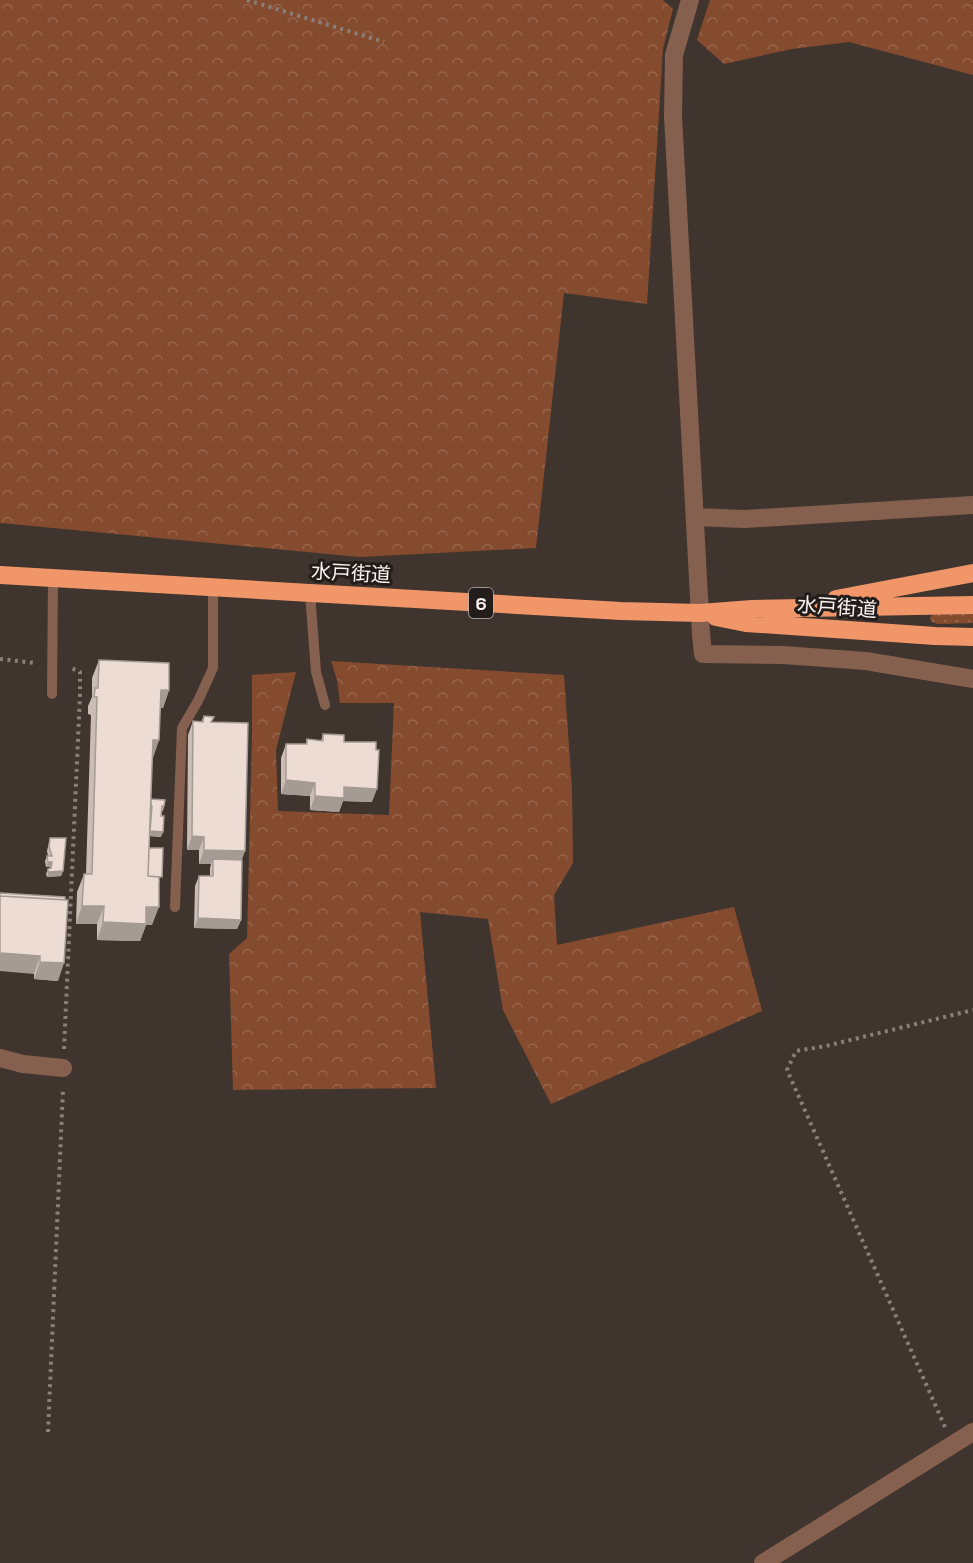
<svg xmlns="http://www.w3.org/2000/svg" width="973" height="1563" viewBox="0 0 973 1563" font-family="'Space Grotesk','Noto Sans JP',sans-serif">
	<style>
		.grass { fill: url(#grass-dots) }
		.forest { fill: url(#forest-crowns) }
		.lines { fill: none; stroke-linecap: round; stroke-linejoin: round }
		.path { stroke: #8a807b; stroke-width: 4; stroke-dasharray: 3 4.5; stroke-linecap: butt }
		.lane { stroke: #86604f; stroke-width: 10 }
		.street { stroke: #86604f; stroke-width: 18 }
		.highway { stroke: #f09669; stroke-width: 18 }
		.wall { fill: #cbbdb6 }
		.shaded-wall { fill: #a59a94 }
		.building { fill: #ecdcd4; stroke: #a59a94; stroke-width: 1.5 }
		.labels { text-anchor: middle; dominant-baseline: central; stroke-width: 6; stroke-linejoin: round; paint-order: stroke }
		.shield { fill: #221d1a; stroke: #bab2af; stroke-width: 1.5 }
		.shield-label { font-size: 18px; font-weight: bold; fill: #fbf2ef }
		.street-label { font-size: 20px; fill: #fbf2ef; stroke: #221d1a }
	</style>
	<defs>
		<pattern id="grass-dots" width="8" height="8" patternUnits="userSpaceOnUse" patternTransform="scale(1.5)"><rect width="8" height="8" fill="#854b2e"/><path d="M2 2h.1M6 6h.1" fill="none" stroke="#97654d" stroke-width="1.8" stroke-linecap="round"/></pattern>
		<pattern id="forest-crowns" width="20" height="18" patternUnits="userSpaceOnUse" patternTransform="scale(1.5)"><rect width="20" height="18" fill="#854b2e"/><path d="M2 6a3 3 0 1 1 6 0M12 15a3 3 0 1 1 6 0" fill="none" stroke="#97654d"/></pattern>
	</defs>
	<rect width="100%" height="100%" fill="#40342e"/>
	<!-- grass -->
	<path class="grass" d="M973,613v10l-34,1c-5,-1 -8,-1 -9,-6l2,-4z"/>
	<!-- forest -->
	<path class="forest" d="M0,0h663l10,9 -10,40 -16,255 -83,-11 -28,255 -176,9 -360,-34z
		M710,0h263v75l-124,-33 -57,7 -68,15 -27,-24z
		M331,661l233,14 8,114 1,74 -19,32 3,50 177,-38 28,104 -211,93 -48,-94 -15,-91 -68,-7 16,176 -203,2 -4,-136 18,-16 5,-204v-59l44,-3 -20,78 2,61 111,4 5,-112h-54l-3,-23z"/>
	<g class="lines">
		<!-- path -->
		<path class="path" d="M247,0l137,42
			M0,659l35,4
			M64,1049l16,-354v-23l-11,-5
			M945,1427l-158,-357 9,-19 30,-5 147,-36
			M48,1432l15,-343"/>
		<!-- lane -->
		<path class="lane" d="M310,593l6,79 9,33
			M52,694l1,-116
			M175,907l7,-179 16,-27 15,-33v-80"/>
		<!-- street -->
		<path class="street" d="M690,0l-16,55 -1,61 28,518 2,20 80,1 83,6 107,18
			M695,517l50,2 228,-14
			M0,1058l23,6 40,4
			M763,1563l210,-131"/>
		<!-- highway -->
		<path class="highway" d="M0,575l621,36 79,2 52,-4 221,-4
			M836,599l137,-26
			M716,617l30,6 189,13 38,1"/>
	</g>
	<!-- wall -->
	<path class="wall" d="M99,660l70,30 -6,18h-3l-1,32 -7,18 -1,41 13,7 -1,5h-1l-1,26 -11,-1 -1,12 11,34h-1l-7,43h-6l-6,16 -43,-1v-16h-21l1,-32 7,-18h2l5,-159 -3,-1v-8l4,-9v-19z
		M204,716l8,6 29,138v60l-4,9 -43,-1 1,-42 4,-10h11v-8l1,-4h-12v-14h-12l1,-115 5,-14 8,1z
		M323,734l21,8 28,60 -29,-1 -4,11 -29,-2v-14l-29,-2v-36l5,-14h20l1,-5 14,2z
		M50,838l13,33 -2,5 -14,1 -1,-3 2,-5h2v-2h-4l-1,-6 2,-5h1l-1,-5z
		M0,893l58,88 -24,-2v-5z"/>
	<!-- shaded-wall -->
	<path class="shaded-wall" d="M161,690h8l-6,18h-9z
		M153,740h6l-6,18 -7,-1z
		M286,780l29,3 -5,13 -29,-2z
		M344,787l33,2 -5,13 -29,-1 -4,11 -29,-2 5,-14z
		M149,831l14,1 -2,5 -13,-1z
		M192,836l12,1 -5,13h-12z
		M204,850l41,1 -5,14 -27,-6 -2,5h-12z
		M48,862h4l-2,5h-4z
		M63,871l-2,5 -14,1 1,-5z
		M82,906h22l-7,18h-21z
		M146,907h13l-7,18h-6l-6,16 -43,-1 6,-18z
		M198,918l43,2 -4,9 -43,-1z
		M0,953l40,3 -6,18 -34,-3z
		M40,962l24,1 -6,18 -24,-2z"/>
	<!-- building -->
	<path class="building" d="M99,660l70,3v27h-8l-2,50h-6l-5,136 11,1v30h-13v17l-43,-2 1,-16h-22l2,-32h8l5,-177h-3l1,-9h3z
		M204,716l10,1 -3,5 37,1 -3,128 -41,-1v-13l-12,-1 1,-115 10,1z
		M323,734l21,1v7h32v8h3l-2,39 -33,-2v11l-29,-2v-13l-29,-3v-36h21v-5l16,2z
		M151,799l14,1 -1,6h-2l-1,10h3l-1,16 -13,-1 2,-25 -1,-1z
		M50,838h16l-3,33 -15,1v-3l3,-1 1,-6h-4l-1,-6h5l-3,-9z
		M149,848h14l-1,29 -14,-1z
		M213,859l29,1 -1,60 -43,-2 1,-42h14z
		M0,893l65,4v3l-65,-4z
		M0,896l68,4 -4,63 -24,-1v-6l-40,-3z"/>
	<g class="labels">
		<!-- shield labels -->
		<rect class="shield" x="469" y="588" width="24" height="30" rx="4.5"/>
		<g class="shield-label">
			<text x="481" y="603">6</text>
		</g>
		<!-- street labels -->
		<g class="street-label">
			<text transform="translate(351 573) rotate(3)">水戸街道</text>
			<text transform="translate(837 607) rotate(4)">水戸街道</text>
		</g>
	</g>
</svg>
